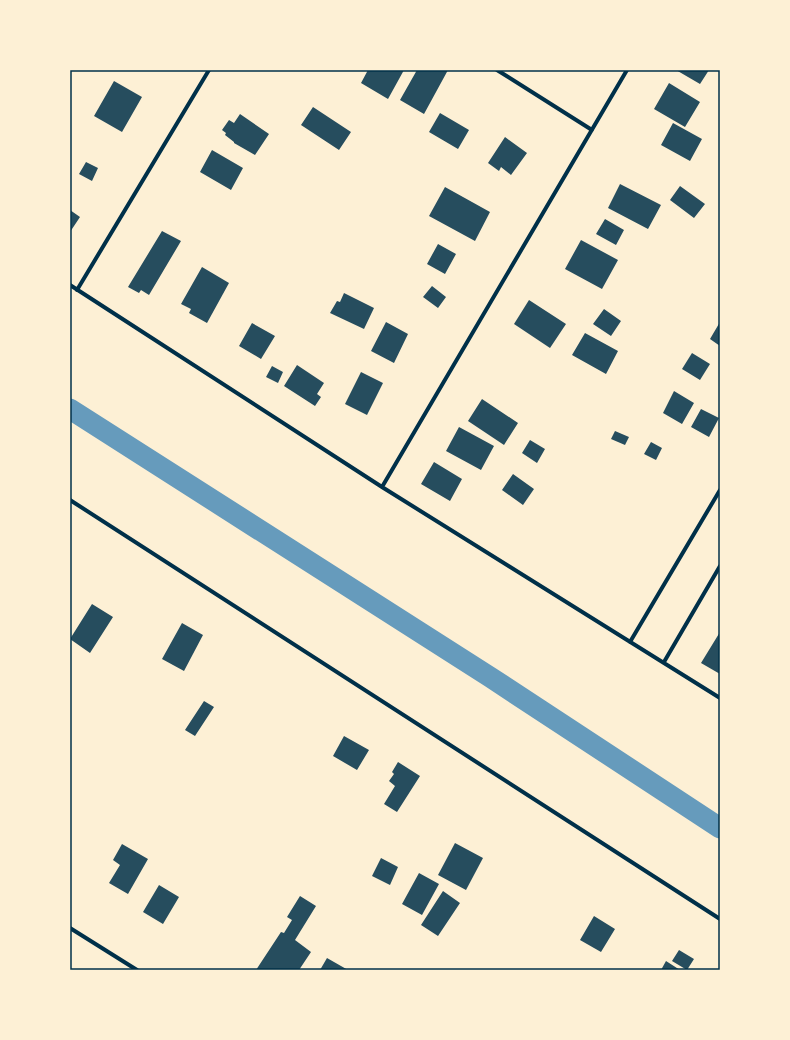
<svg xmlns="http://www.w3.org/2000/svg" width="790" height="1040" viewBox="0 0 790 1040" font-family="Bitter,serif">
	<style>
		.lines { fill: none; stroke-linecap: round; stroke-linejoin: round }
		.canal { stroke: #669bbc; stroke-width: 21 }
		.building { fill: #264d5e }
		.minor { stroke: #003049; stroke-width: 4 }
		.neatline { fill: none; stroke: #003049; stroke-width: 1.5 }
	</style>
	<rect width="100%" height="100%" fill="#fdf0d5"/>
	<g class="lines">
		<!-- canal -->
		<path class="canal" d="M70,409l420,268 230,151"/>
	</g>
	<!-- building -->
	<path class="building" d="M368,70h36l-16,29 -27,-16z
		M417,70h31l-24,44 -24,-14z
		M676,70h33l-9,14z
		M114,81l28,16 -20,35 -28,-16z
		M669,83l31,19 -15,25 -31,-18z
		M313,107l38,25 -12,18 -38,-25z
		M440,113l29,17 -11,19 -29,-17z
		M240,114l29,20 -14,21 -21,-12v-1l-9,-7 1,-2 -4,-3 7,-10 5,3z
		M673,123l29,16 -12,22 -29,-16z
		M505,137l22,16 -16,22 -10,-8 -2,4 -11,-8z
		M212,150l31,18 -12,22 -31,-18z
		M86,162l12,6 -6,13 -13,-7z
		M620,184l41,21 -13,24 -40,-21z
		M680,186l25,18 -11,14 -24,-18z
		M445,187l45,25 -15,29 -46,-25z
		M70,210l10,7 -10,15z
		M605,219l19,11 -8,15 -20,-11z
		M162,231l19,10 -32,54 -8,-5 -2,3 -11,-6z
		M581,240l37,20 -16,29 -37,-20z
		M438,244l18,10 -11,20 -18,-10z
		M202,267l27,16 -22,40 -18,-10 2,-4 -10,-5z
		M432,286l14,11 -8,11 -15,-11z
		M344,293l30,15 -10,21 -34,-16 7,-12 3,1z
		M529,300l37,24 -16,24 -36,-24z
		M604,309l17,12 -10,15 -18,-12z
		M386,322l22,12 -14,29 -23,-12z
		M720,322v24l-10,-7z
		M252,323l23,13 -14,23 -22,-13z
		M585,333l33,18 -12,23 -34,-19z
		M692,353l18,11 -10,16 -18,-11z
		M297,365l27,18 -7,11 4,3 -6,9 -31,-20z
		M272,366l11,6 -5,11 -12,-6z
		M361,372l22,11 -16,32 -22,-11z
		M674,391l20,12 -12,21 -19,-11z
		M482,399l36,24 -14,22 -36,-24z
		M701,409l18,9 -10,19 -18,-10z
		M459,427l35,19 -13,24 -35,-19z
		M615,431l14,6 -4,8 -14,-6z
		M530,440l15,9 -8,14 -15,-10z
		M651,442l11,6 -6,12 -12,-6z
		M434,462l28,17 -12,22 -29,-17z
		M513,474l21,15 -11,16 -21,-15z
		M92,604l21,13 -23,36 -20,-14z
		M182,623l21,12 -19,36 -22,-12z
		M720,632v42l-19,-11z
		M204,701l10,6 -19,29 -10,-6z
		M344,736l25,14 -12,20 -24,-14z
		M398,762l22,14 -23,36 -13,-8 11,-18 -6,-5 5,-7 -2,-2z
		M455,843l28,15 -17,32 -28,-15z
		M122,844l26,15 -20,35 -19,-11 11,-18 -7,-5z
		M381,858l17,9 -8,18 -18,-9z
		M419,873l20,11 -17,31 -20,-11z
		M159,885l20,12 -16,27 -20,-12z
		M443,891l17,12 -22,33 -17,-11z
		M300,896l16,10 -21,34 16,12 -12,18h-43l25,-38 3,1 8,-13 -5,-3z
		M594,916l21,13 -14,23 -21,-12z
		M679,950l15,9 -7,11 -15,-9z
		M327,958l21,12h-28z
		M666,961l14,9h-19z"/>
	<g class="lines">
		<!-- minor -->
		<path class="minor" d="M497,70l95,60
			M70,285l312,202 338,211
			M77,290l132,-220
			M382,487l245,-417
			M70,500l650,419
			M630,642l90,-152
			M664,662l56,-96
			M70,928l67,42"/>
	</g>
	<!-- border -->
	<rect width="790" height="1040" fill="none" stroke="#fdf0d5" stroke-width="142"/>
	<rect x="71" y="71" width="648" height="898" class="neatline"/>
</svg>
